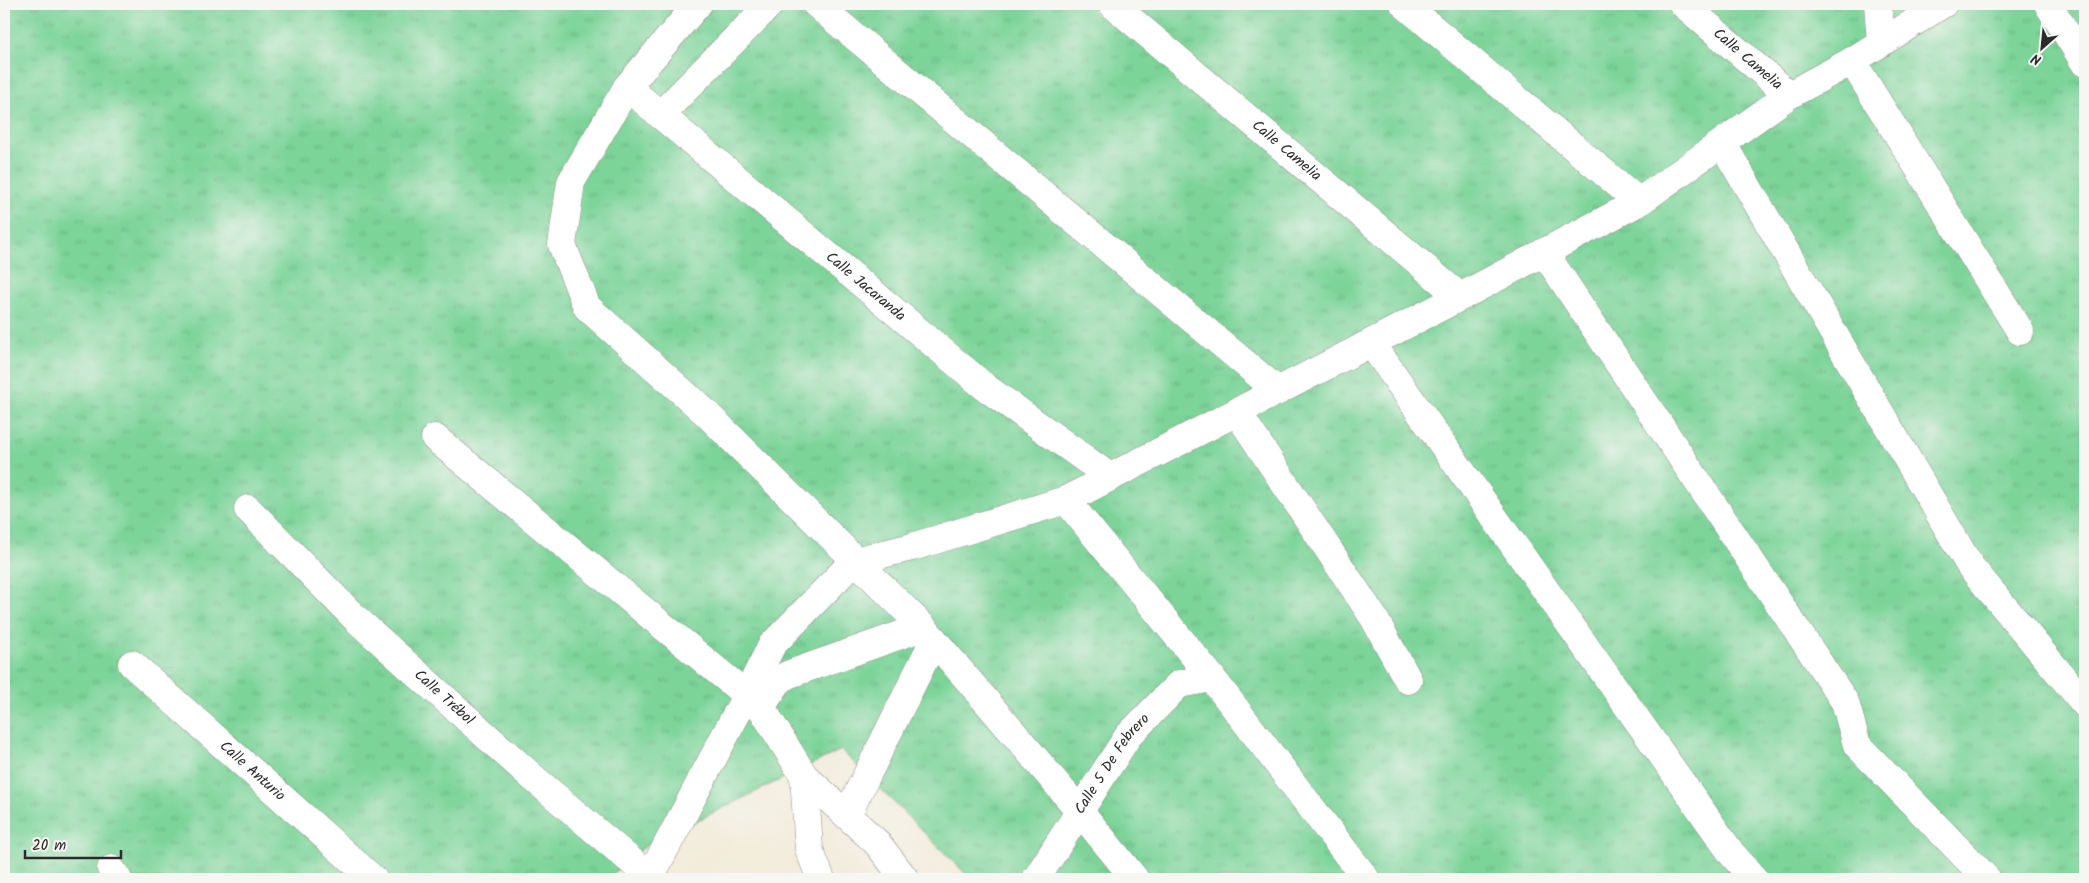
<svg xmlns="http://www.w3.org/2000/svg" width="2089" height="883" viewBox="0 0 2089 883" font-family="Kalam,sans-serif">
	<style>
		.grass { fill: url(#grass-tufts); stroke: #548062 }
		.lines { fill: none; stroke-linecap: round; stroke-linejoin: round }
		.minor-casing { stroke: #8f8c83; stroke-width: 29 }
		.minor { stroke: #fff; stroke-width: 28 }
		.labels { text-anchor: middle; dominant-baseline: central; stroke-width: 4; stroke-linejoin: round; paint-order: stroke }
		.street-label { font-size: 15px; fill: #2b2b2b; stroke: #f6f6f2 }
	</style>
	<defs>
		<pattern id="grass-tufts" width="24" height="20" patternUnits="userSpaceOnUse" patternTransform="scale(1.25)"><rect width="24" height="20" fill="#7cd499"/><path d="M3 7l-1-3M5 7V3M7 7l1-3M15 17l-1-3M17 17v-4M19 17l1-3" fill="none" stroke="#6bb684"/></pattern>
	</defs>
	<rect width="100%" height="100%" fill="#f6f6f2"/>
	<filter id="ink" filterUnits="userSpaceOnUse"><feTurbulence type="fractalNoise" baseFrequency=".02" numOctaves="2"/><feDisplacementMap in="SourceGraphic" scale="10" xChannelSelector="R" yChannelSelector="G"/><feConvolveMatrix kernelMatrix="1 2 1 2 8 2 1 2 1" color-interpolation-filters="sRGB"/></filter>
	<filter id="wash" filterUnits="userSpaceOnUse"><feTurbulence type="fractalNoise" baseFrequency=".0096" numOctaves="4" result="noise"/><feDisplacementMap in="SourceGraphic" scale="20" xChannelSelector="R" yChannelSelector="G"/><feGaussianBlur stdDeviation="1.12" result="paint"/><feColorMatrix in="noise" values="0 0 0 0 0 0 0 0 0 0 0 0 0 0 0 0 0 1.4 0 .05"/><feComposite in="paint" operator="in"/></filter>
	<g filter="url(#wash)">
		<rect width="100%" height="100%" fill="#f3ecdb"/>
		<!-- grass -->
		<path class="grass" d="M4,4h2081v875h-1114l-130,-129 -194,95 -41,34h-602z"/>
	</g>
	<g filter="url(#ink)">
		<g class="lines">
			<defs>
				<g id="minor">
					<path d="M698,4l-71,83 -56,95 -9,63 25,62 118,105 218,215 156,183 56,69"/>
					<path d="M816,4l462,387"/>
					<path id="s1" d="M1112,4l348,293"/>
					<path d="M1404,4l235,198"/>
					<path id="s2" d="M1683,4l106,91"/>
					<path d="M1878,4l3,39"/>
					<path d="M2048,4l37,59"/>
					<path d="M1852,61l168,270"/>
					<path id="s3" d="M627,87l358,300 125,90"/>
					<path d="M660,115l110,-111"/>
					<path d="M1722,143l248,423 115,138"/>
					<path d="M1544,252l301,450 12,43 130,134"/>
					<path d="M1371,343l361,511 22,25"/>
					<path d="M1237,412l137,206 34,62"/>
					<path d="M435,438l326,269 43,69 5,73 12,30"/>
					<path d="M1066,500l146,178 154,201"/>
					<path id="s4" d="M248,509l107,109 175,157 120,102"/>
					<path id="s5" d="M132,664l241,215"/>
					<path d="M761,707l17,-25 9,-7 136,-48"/>
					<path d="M804,776l73,67 28,36"/>
					<path d="M847,815l87,-175"/>
					<path d="M111,869l7,10"/>
					<path d="M649,879l97,-183 26,-51 82,-84 58,-14 154,-47 394,-203 179,-95 150,-107 63,-34 91,-57"/>
					<path id="s6" d="M1036,879l92,-143 51,-52 33,-6"/>
				</g>
			</defs>
			<!-- minor casing -->
			<use href="#minor" class="minor-casing"/>
			<!-- minor -->
			<use href="#minor" class="minor"/>
		</g>
	</g>
	<g class="labels">
		<!-- street labels -->
		<g class="street-label">
			<text stroke="none"><textPath href="#s2" startOffset="85">Calle Camelia</textPath></text>
			<text stroke="none"><textPath href="#s1" startOffset="228">Calle Camelia</textPath></text>
			<text stroke="none"><textPath href="#s3" startOffset="311">Calle Jacaranda</textPath></text>
			<text stroke="none"><textPath href="#s4" startOffset="272">Calle Trébol</textPath></text>
			<text stroke="none"><textPath href="#s6" startOffset="138">Calle 5 De Febrero</textPath></text>
			<text stroke="none"><textPath href="#s5" startOffset="161">Calle Anturio</textPath></text>
		</g>
	</g>
	<!-- margin -->
	<rect width="2089" height="883" fill="none" stroke="#f6f6f2" stroke-width="20"/>
	<!-- north arrow -->
	<g transform="translate(2042 48) rotate(207)" stroke="#f6f6f2" stroke-width="4" paint-order="stroke">
	<path d="M0-4L9 19L0 12L-9 19Z" fill="#2b2b2b"/>
	<text y="-8" font-size="14" font-weight="bold" text-anchor="middle" fill="#2b2b2b">N</text>
	</g>
	<!-- scale -->
	<path d="M25 850v8h96v-8" fill="none" stroke="#2b2b2b" stroke-width="2.5"/>
	<text x="32" y="850" font-size="15" fill="#2b2b2b" stroke="#f6f6f2" stroke-width="4" paint-order="stroke">20 m</text>
</svg>
